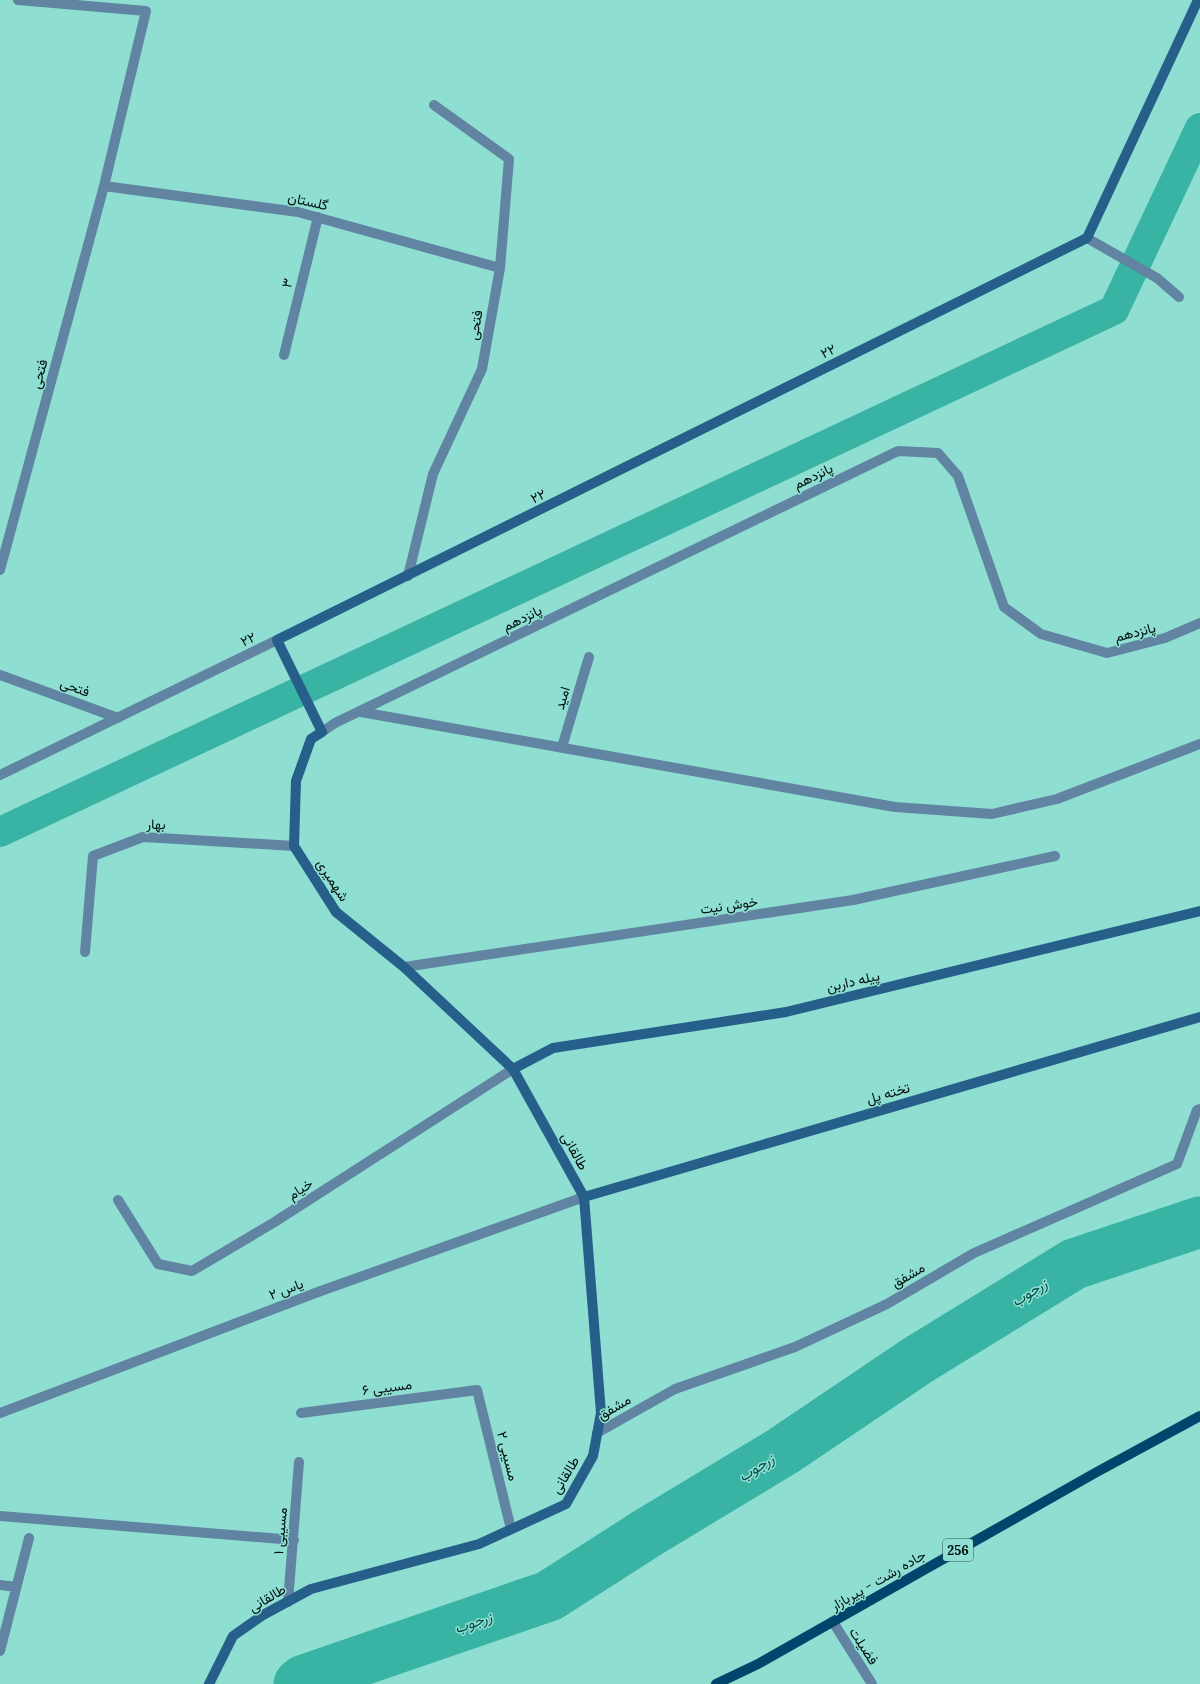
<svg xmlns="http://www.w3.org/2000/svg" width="1200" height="1684" viewBox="0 0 1200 1684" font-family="Lora,Vazirmatn,serif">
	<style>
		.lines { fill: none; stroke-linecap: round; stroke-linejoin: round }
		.canal { stroke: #39b3a4; stroke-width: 30 }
		.river { stroke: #39b3a4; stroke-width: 51 }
		.street { stroke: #6084a1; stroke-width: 10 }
		.secondary { stroke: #255f8a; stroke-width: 10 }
		.primary { stroke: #01456d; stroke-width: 10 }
		.labels { text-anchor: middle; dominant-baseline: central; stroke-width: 3; stroke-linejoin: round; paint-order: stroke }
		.shield { fill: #8fded2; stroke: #2b4e49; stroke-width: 1 }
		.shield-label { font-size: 13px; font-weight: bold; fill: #00100e }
		.street-label { font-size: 14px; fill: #00100e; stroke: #8fded2 }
		.water-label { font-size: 15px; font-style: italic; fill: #004b43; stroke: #8fded2 }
	</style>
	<rect width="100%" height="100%" fill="#8fded2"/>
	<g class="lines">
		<!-- canal -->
		<path class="canal" d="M0,832l1114,-522 86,-182"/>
		<!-- river -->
		<path class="river" d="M299,1684l5,-4 245,-84 100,-64 134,-81 135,-91 156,-96 126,-42"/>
		<!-- street -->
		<path class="street" d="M104,186l194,26 202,56
			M1087,238l70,40 22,19
			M284,355l34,-138
			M0,570l104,-384 42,-175 -128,-11
			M408,576l25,-102 49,-105 18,-101 9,-109 -75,-54
			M0,675l118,43
			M361,712l534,95 97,7 65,-15 143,-55
			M322,732l13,-9 563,-272 40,2 20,23 46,131 37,27 66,19 58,-15 35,-15
			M562,747l27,-90
			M0,775l277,-135
			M85,952l8,-96 50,-19 151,9
			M404,967l449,-67 202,-44
			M118,1200l40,64 34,7 81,-48 240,-154
			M0,1413l318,-121 266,-95
			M301,1413l176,-23 34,139
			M597,1433l78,-44 120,-42 92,-43 87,-51 203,-89 20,-54 3,-1
			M0,1516l294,24
			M0,1585l16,2
			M288,1602l11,-140
			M833,1622l39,62
			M0,1651l29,-113"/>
		<!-- secondary -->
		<path class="secondary" d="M513,1069l40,-21 233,-36 414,-101
			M584,1197l616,-180
			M209,1684l24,-48 30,-21 48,-26 168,-45 87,-40 27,-48 8,-43 -17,-216 -71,-128 -109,-102 -68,-55 -42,-66 2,-65 15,-42 11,-7 -45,-92 810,-402 111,-238"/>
		<!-- primary -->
		<path class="primary" d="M716,1684l42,-20 337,-191 105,-57"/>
	</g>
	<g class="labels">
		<!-- shield labels -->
		<rect class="shield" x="943" y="1539" width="30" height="22" rx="3"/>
		<g class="shield-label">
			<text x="958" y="1550">256</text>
		</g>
		<!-- street labels -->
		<g class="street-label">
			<text transform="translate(308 201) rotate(13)">گلستان</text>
			<text transform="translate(287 283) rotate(-76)">۳</text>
			<text transform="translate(475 325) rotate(-80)">فتحی</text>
			<text transform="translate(828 351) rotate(-26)">۲۲</text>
			<text transform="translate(39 374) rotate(-75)">فتحی</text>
			<text transform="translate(813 476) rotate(-26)">پانزدهم</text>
			<text transform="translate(538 496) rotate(-26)">۲۲</text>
			<text transform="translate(522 618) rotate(-26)">پانزدهم</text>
			<text transform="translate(1135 632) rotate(-14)">پانزدهم</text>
			<text transform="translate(248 639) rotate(-26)">۲۲</text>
			<text transform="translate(75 687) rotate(20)">فتحی</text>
			<text transform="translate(562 698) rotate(-73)">امید</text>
			<text transform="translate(156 824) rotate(1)">بهار</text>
			<text transform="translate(333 880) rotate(57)">شهمیری</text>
			<text transform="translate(729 905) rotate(-8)">خوش نیت</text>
			<text transform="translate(853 981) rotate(-13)">پیله داربن</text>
			<text transform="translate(888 1093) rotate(-16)">تخته پل</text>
			<text transform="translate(575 1151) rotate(61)">طالقانی</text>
			<text transform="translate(300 1189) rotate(-33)">خیام</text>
			<text transform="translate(908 1275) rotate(-30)">مشفق</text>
			<text transform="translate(286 1289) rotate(-21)">یاس ۲</text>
			<text transform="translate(387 1387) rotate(-7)">مسیبی ۶</text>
			<text transform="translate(614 1407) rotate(-30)">مشفق</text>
			<text transform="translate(508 1456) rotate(76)">مسیبی ۲</text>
			<text transform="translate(565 1475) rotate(-59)">طالقانی</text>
			<text transform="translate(280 1531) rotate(-85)">مسیبی ۱</text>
			<text transform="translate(878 1580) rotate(-30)">جاده رشت - پیربازار</text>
			<text transform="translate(267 1598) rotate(-31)">طالقانی</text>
			<text transform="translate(864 1646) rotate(57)">فضیلت</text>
		</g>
		<!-- water labels -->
		<g class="water-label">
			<text transform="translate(1029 1292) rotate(-32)">زرجوب</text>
			<text transform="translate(756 1467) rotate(-32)">زرجوب</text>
			<text transform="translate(473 1622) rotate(-19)">زرجوب</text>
		</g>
	</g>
</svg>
